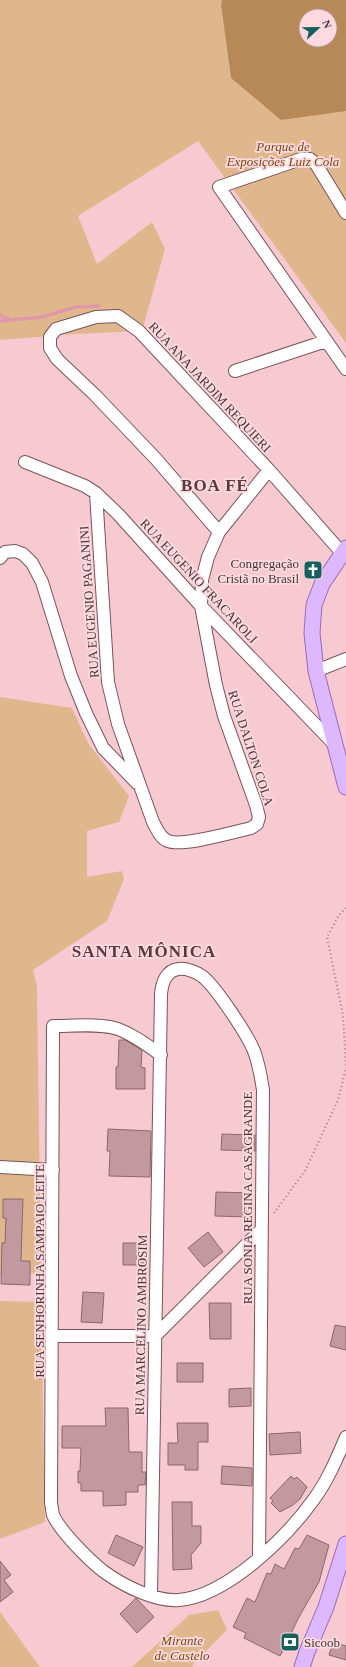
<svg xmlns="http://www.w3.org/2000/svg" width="346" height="1667" viewBox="0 0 346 1667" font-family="'Times New Roman',serif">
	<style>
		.green { fill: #e0b78d }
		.forest { fill: #b78958; fill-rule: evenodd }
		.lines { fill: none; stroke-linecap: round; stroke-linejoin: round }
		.stream { stroke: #df99a6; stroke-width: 3.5 }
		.building { fill: #c399a0; stroke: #8d666d }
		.minor-casing { stroke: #79535a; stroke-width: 14 }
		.major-casing { stroke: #9a6bb9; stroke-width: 17 }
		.path { stroke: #997a7f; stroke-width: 2; stroke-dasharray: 1 3; stroke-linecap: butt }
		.minor { stroke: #fff; stroke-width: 12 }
		.major { stroke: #ddb8ff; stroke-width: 15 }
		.labels { text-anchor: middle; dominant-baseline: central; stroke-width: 3.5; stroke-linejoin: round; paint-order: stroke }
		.park-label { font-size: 13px; font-style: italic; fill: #77490d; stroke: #fedae0 }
		.street-label { font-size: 13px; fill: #463437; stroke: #fedae0 }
		.poi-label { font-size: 13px; fill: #463437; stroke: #fedae0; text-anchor: end }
		.district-label { font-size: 17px; font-weight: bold; letter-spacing: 1px; fill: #5b373f; stroke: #fedae0 }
	</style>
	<rect width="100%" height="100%" fill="#f7cad2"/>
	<!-- green -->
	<path class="green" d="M0,0h222l-1,5 10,73 115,-18v283l-148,-202 -120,75 19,48 55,-42 13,27 -23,82 -68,3 -74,6z
		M0,697l72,11 16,35 41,53 -10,26 -32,9v46l35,-6 2,8 -17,42 -74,49 4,16 4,287 -41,3z
		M0,1301l41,1 4,220 -45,17z
		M218,1610l9,20 -33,33 -2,4h-60l57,-52z
		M0,1612l40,55h-40z"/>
	<!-- forest -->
	<path class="forest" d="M222,0h124v111l-65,9 -50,-42 -10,-73zM306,16h24v24h-24z"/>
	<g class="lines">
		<!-- stream -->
		<path class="stream" d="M0,315l8,4
			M0,321l42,-4 34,-10 23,-1"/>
	</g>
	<!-- building -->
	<path class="building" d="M119,1040h6l17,10 -1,17 4,1v21h-29v-22h2z
		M108,1129l43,2 -1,46 -41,-1 1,-25h-3z
		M222,1134l33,1v16l-34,-1z
		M216,1192l34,1 -1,24 -34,-1z
		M3,1199h20l-2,62h9v24l-29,-1 1,-41h3l1,-25h-3z
		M208,1232l15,20 -19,15 -16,-19z
		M123,1243h21v22h-21z
		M83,1292l21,1 -2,30 -21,-1z
		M209,1303h22v36h-21z
		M335,1325l11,2v23l-16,-4z
		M177,1363h26v19h-26z
		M251,1388v18l-22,1v-18z
		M105,1408h23l1,44h13v20h4l-1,13h-7v7h-12v13l-23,1v-15h-22v-8h-3v-12h2l1,-23h-19v-22h44z
		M177,1423h31v19h-10v28h-13v-5h-17v-22h10z
		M300,1432l1,21 -31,2 -1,-21z
		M222,1466l30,2v18l-31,-2z
		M291,1476l3,3 3,-2 10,10 -7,12 -7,6 -13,7 -9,-9 2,-2 -3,-3z
		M172,1502h20v24h9v17l-10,12 1,14 -19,1z
		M116,1535l27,12 -9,19 -26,-13z
		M307,1535l22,10 -10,37 -20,35 -19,39 -36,-18 2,-5 -13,-6 14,-29 8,4 12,-29 4,1 4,-10 9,5 11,-21 4,1z
		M0,1561l11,14 -7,5 9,12 -13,10z
		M136,1598l18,19 -17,16 -17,-19z
		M333,1642l13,4v14l-17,-5z"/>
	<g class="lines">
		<defs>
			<path id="minor" d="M346,213l-30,-49 -6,-5h-9l-82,28 127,182
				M235,371l91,-30
				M25,462l60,24 11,7 22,21 83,92 134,139
				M96,493l12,189 10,42 35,98c4,7 7,16 15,19 14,6 66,-9 83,-13l6,-4 2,-7 -3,-12 -32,-89 -8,-31 -15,-79 1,-26 6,-23 11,-25 50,-62
				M219,532l-63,-73 -61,-64 -38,-36 -7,-11v-11l6,-8 40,-12 22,-1 21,15 130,139 73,83
				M0,558l5,-6 10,-1 8,3 9,9 10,19 29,94 15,37 17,35 34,35
				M316,671l30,-12
				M161,1055c-14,-10 -27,-20 -43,-26 -17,-6 -46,-3 -65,-3l-2,477c1,4 1,8 2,12 7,16 36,45 50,56 19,14 52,31 76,29 48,-4 108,-63 135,-101 14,-19 23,-41 32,-62
				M0,1167l53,3
				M53,1336h102l106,-106
				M151,1596l10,-602c1,-11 5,-24 18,-25 7,-1 17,3 23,7 14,11 45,58 52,75 5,13 7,26 9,39l-4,468"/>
			<path id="major" d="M346,548l-24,36 -8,21 -2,28 4,38 30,116
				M302,1667l5,-15 19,-45 20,-63"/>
		</defs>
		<!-- minor casing -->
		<use href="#minor" class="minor-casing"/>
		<!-- major casing -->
		<use href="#major" class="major-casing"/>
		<!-- path -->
		<path class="path" d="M346,908l-7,7 -12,22 16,78 3,52
			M274,1213l31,-42 33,-71 8,-32"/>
		<!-- minor -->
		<use href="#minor" class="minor"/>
		<!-- major -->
		<use href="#major" class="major"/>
	</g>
	<!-- icons -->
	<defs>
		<symbol id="church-square" viewBox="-11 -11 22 22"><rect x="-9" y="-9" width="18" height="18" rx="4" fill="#15625c" stroke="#fedae0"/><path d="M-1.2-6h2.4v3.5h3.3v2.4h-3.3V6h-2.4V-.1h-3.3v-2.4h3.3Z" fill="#fff"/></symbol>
		<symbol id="bank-square" viewBox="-11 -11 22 22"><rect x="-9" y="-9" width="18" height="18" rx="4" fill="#15625c" stroke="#fedae0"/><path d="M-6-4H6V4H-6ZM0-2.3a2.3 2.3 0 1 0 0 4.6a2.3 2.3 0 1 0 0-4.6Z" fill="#fff"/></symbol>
	</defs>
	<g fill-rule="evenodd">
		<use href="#church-square" x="302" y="559" width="22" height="22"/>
		<use href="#bank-square" x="279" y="1631" width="22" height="22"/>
	</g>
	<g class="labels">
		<!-- park labels -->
		<g class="park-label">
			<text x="283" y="146">Parque de<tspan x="283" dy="15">Exposições Luiz Cola</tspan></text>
			<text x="182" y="1640">Mirante<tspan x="182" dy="15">de Castelo</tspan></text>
		</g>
		<!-- street labels -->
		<g class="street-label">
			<text transform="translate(210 387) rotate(47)">RUA ANA JARDIM REQUIERI</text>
			<text transform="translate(199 581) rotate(47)">RUA EUGENIO FRACAROLI</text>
			<text transform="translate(89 602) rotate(-94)">RUA EUGENIO PAGANINI</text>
			<text transform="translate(251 748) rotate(72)">RUA DALTON COLA</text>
			<text transform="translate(247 1198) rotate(-90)">RUA SONIA REGINA CASAGRANDE</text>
			<text transform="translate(39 1271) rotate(-90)">RUA SENHORINHA SAMPAIO LEITE</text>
			<text transform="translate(141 1325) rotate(-89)">RUA MARCELINO AMBROSIM</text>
		</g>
		<!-- poi labels -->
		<g class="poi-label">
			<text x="299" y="563">Congregação<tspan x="299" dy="15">Cristã no Brasil</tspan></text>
			<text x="304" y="1642" text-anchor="start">Sicoob</text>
		</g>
		<!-- district labels -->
		<g class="district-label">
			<text x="215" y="485">BOA FÉ</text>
			<text x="144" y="951">SANTA MÔNICA</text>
		</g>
	</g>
	<!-- north arrow -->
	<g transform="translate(318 28) rotate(68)"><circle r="19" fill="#fedae0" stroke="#b4989c"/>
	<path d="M0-3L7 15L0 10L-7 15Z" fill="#15625c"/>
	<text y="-6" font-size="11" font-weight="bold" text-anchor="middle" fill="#463437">N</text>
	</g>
</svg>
